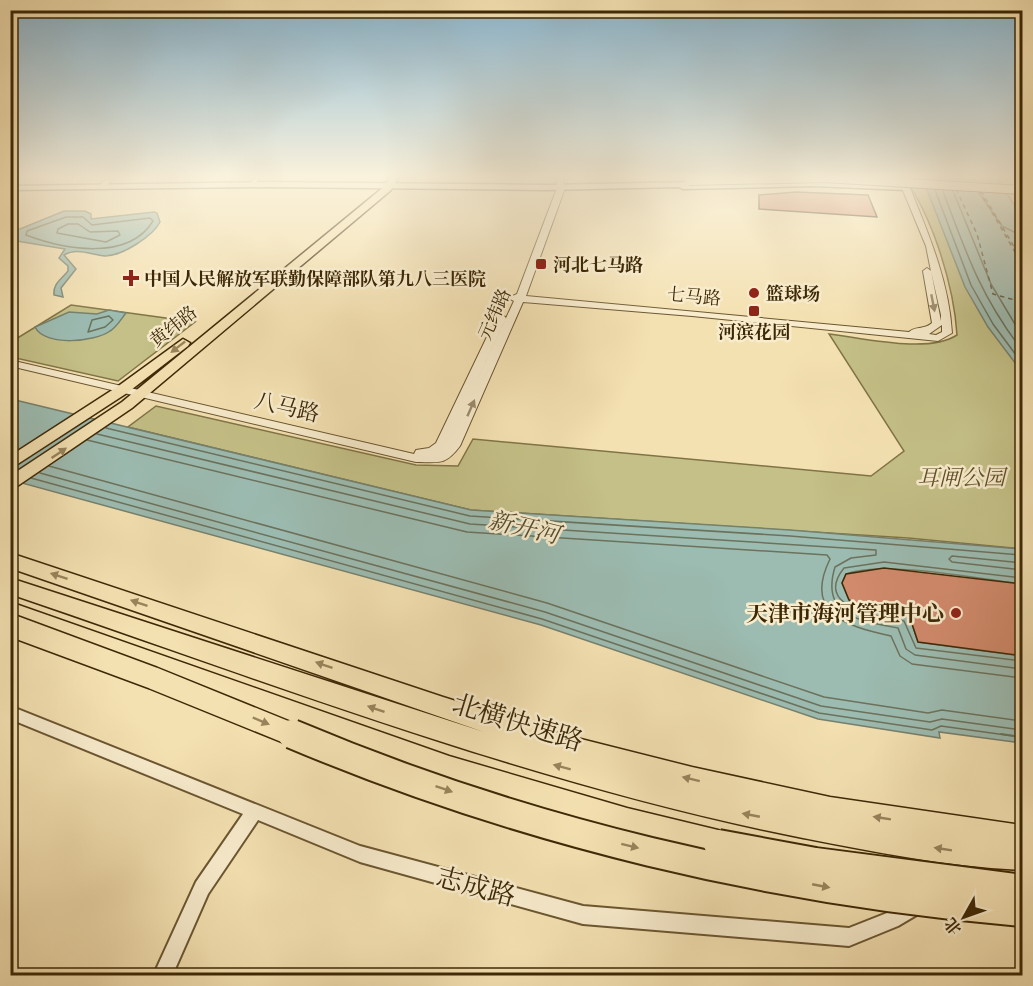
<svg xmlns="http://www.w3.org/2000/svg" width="1033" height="986" viewBox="0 0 1033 986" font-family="'EB Garamond','Noto Serif SC',serif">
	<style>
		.green { fill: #c4c087; stroke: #807446; stroke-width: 1.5 }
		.water { fill: #9cbcb2; stroke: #76816d; stroke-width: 1.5 }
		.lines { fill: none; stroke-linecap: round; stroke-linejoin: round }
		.shore-far1 { stroke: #6c725c; stroke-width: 1.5 }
		.shore { stroke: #6c725c; stroke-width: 2 }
		.ferry { stroke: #554d31; stroke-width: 1.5; stroke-dasharray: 4.5 4; stroke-linecap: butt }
		.building { fill: #d18a6c; stroke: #3d2806; stroke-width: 1.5 }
		.minor-casing { stroke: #6b5631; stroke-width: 4 }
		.tertiary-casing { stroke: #6b5631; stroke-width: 2 }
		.secondary-casing { stroke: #3d2806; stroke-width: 3 }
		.primary-casing { stroke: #3d2806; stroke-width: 3 }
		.trunk-casing { stroke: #3d2806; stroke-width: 3 }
		.minor { fill: #f8eccd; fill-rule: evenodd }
		.tertiary { fill: #f8eccd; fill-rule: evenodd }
		.secondary { fill: #f8eccd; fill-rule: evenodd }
		.primary { fill: #f4e1b2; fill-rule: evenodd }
		.trunk { fill: #f4e1b2; fill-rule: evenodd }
		.secondary-bridge-casing { stroke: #3d2806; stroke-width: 10; stroke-linecap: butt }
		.trunk-bridge-far1-casing { stroke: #3d2806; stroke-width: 25; stroke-linecap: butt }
		.trunk-bridge-casing { stroke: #3d2806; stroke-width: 32; stroke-linecap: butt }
		.secondary-bridge { stroke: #f8eccd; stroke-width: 8 }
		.trunk-bridge-far1 { stroke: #f4e1b2; stroke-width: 22 }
		.trunk-bridge { stroke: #f4e1b2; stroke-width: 28 }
		.oneway { fill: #9a8a6a }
		.oneway2 { fill: #98845c }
		.poi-dot { fill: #8f2418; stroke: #f8eccd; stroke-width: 2 }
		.labels { text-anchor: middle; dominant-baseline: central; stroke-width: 5; stroke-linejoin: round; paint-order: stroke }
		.far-poi-label { font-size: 18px; font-weight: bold; fill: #3d2806; stroke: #f8eccd; text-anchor: start }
		.far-street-label { font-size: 18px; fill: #3d2806; stroke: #f8eccd }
		.street-label { font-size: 22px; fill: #3d2806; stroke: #f8eccd }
		.park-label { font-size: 22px; font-style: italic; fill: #5f4e26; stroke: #f8eccd }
		.poi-label { font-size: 22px; font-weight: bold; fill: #3d2806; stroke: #f8eccd; text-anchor: end }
		.water-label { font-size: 24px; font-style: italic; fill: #554d31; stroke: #f8eccd }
		.near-street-label { font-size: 27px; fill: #3d2806; stroke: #f8eccd }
	</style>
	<rect width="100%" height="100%" fill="#f4e1b2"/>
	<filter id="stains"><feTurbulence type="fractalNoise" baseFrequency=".00333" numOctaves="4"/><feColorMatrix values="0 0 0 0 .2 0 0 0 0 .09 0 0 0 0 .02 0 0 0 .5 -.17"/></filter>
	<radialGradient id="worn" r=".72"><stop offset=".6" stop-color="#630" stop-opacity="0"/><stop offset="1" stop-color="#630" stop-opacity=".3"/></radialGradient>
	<!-- green -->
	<path class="green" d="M904,177h118v372l-114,-11 -437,-28 -343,-83 28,-21 260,59 42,1 15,-27 398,37 33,-25 -75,-117c35,4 99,20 128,1 -3,-49 -24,-117 -53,-158z
		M71,305l124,17 -77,59 -107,-24v-15z"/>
	<!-- water -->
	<path class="water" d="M922,177h74l26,40v155l-34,-45 -23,-40z
		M64,211h21l6,3v5l63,-7 3,1 3,9c-7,14 -38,34 -55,34 -14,-1 -28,-9 -41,-1l12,14 -15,19 2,9 -9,-2c-1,-12 7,-15 14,-24v-5l-9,-8 6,-9 -54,-9 -1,-7z
		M109,310l17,3c-5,6 -9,14 -16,18 -15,11 -65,16 -75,-4l34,-15 28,2z
		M11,399l460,111 319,20 232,19v35c-42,-5 -140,-24 -176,-10l-4,9 7,17 22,10 38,5 9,27 104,14v87l-83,-11 1,6 -122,-19 -277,-94 -530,-145z"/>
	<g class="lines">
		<!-- shore-far1 -->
		<path class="shore-far1" d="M935,190l36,95 22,39 29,39
			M943,191c23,62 38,106 79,159
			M953,191l38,93 31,52
			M979,193l23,33 20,10
			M66,217h17l9,8 58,-7 3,3c-25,41 -90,28 -127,14l1,-4z
			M68,224h10l12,8 28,-1 2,4 -14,7 -49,-9 1,-4z
			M109,316l4,4 -8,7 -17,5 4,-12z
			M106,428l364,88 320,20 232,19
			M97,434l373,90 406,26v5l-25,3 -16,9c-15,49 25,54 63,61l8,21 9,6 107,14
			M87,440l380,92 360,23 3,4c-27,55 16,67 61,77l9,20 12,8 110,14
			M49,466l498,137 277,94 104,16 14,-3 80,11
			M40,473l505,139 276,94 109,16 12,-3 80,11
			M31,478l511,141 277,94 113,17 9,-4 72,10
			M1022,563l-70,-7 -3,3 3,3 70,8
			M1022,578l-138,-16 -40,6c-32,40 36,49 60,53l12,27 106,13"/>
		<!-- shore -->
		<path class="shore" d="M1001,734l21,3"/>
		<!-- ferry -->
		<path class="ferry" d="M971,177l4,6
			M973,177l4,7
			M956,189l21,45 16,60 29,8
			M979,190l43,74
			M981,191l41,69"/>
	</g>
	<!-- building -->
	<path class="building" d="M796,192l72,3 9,22 -118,-8v-14z
		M884,568l139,16v72l-105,-14 -9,-27 -38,-5 -22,-10 -7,-17 4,-9z"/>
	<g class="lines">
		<defs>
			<path id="minor" d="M10,706l350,140 223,60 266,22 38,-15 27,-15 6,3 3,6 -3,6 -22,13 -49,20 -266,-22 -223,-62 -102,-42 -50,74 -36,82h-19l43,-94 47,-68 -233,-95z"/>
			<path id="tertiary" d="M108,177h8l-13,11h-4v-2z
				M253,177h7l-6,9h-4z
				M556,177h6l3,11 -39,108 383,36c6,-6 15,-2 23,-9l-9,-52 4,-3 4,3 -5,-25 -24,-58 4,-2 4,2c19,47 39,94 42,145l-14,8 -246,-25 -169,-14 -63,144c-15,20 -21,16 -44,16l-406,-96v-6l404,94 2,-4 13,-2 7,-5 60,-125 8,-2 2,2 -60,129 68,-146 -6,-3 9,-4 40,-106zM931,271l10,44v6zM942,325v7l-6,3 -7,-1z"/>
			<path id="secondary" d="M693,182l4,2 116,-2 93,4 4,2 -4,2 -93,-4 -130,3 -4,-2 -133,3 -280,-3 -256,3v-4l256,-4 280,3z"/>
			<path id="primary" d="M390,177h9l-8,13 -259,218 -122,83v-15l112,-74 263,-216z
				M183,339l7,4 -2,3 -61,47 -117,76v-13l107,-69z"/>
			<path id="trunk" d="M10,553l433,144 118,37 131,33 138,30 192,28v45c-73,-3 -147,-18 -219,-32 -272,-54 -531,-155 -793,-244v-16l474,154 -474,-164z
				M10,602l439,154 178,52 91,22 10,4 4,10 -4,10 -10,4c-242,-61 -474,-152 -708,-239z"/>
		</defs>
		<!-- minor casing -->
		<use href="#minor" class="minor-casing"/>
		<!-- tertiary casing -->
		<use href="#tertiary" class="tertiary-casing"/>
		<!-- secondary casing -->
		<use href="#secondary" class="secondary-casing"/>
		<!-- primary casing -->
		<use href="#primary" class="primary-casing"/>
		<!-- trunk casing -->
		<use href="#trunk" class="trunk-casing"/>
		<!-- minor -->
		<use href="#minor" class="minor"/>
		<!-- tertiary -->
		<use href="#tertiary" class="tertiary"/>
		<!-- secondary -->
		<use href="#secondary" class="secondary"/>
		<!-- primary -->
		<use href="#primary" class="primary"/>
		<!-- trunk -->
		<use href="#trunk" class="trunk"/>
		<defs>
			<path id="secondary-bridge" d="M689,181l135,-3 198,12"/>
			<path id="trunk-bridge-far1" d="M10,625l143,53 143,58"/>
			<path id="trunk-bridge" d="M292,734c232,98 480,157 730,178
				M718,844l97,18 207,27"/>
		</defs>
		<!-- secondary-bridge casing -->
		<use href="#secondary-bridge" class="secondary-bridge-casing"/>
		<!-- trunk-bridge-far1 casing -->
		<use href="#trunk-bridge-far1" class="trunk-bridge-far1-casing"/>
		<!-- trunk-bridge casing -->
		<use href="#trunk-bridge" class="trunk-bridge-casing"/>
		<!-- secondary-bridge -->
		<use href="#secondary-bridge" class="secondary-bridge"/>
		<!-- trunk-bridge-far1 -->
		<use href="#trunk-bridge-far1" class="trunk-bridge-far1"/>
		<!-- trunk-bridge -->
		<use href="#trunk-bridge" class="trunk-bridge"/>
	</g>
	<!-- one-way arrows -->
	<defs><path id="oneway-solid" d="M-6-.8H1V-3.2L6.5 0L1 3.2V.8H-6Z" transform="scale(1.5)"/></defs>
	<g class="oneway">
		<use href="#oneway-solid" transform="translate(933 303) rotate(79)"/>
		<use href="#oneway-solid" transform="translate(471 408) rotate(-66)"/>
	</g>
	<g class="oneway2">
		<use href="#oneway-solid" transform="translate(178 347) rotate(142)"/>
		<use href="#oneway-solid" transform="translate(59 453) rotate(-34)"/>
		<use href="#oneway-solid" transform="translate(59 576) rotate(-162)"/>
		<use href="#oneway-solid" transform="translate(139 603) rotate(-161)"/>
		<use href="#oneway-solid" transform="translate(324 665) rotate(-161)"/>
		<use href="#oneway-solid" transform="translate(376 709) rotate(-161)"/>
		<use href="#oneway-solid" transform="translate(261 721) rotate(23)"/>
		<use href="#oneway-solid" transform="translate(562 767) rotate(-165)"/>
		<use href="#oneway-solid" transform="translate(691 779) rotate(-166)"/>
		<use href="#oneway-solid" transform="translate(444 789) rotate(19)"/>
		<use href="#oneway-solid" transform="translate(751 815) rotate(-169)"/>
		<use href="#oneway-solid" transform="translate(882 818) rotate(-171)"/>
		<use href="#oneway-solid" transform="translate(630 846) rotate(14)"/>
		<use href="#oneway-solid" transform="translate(943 849) rotate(-171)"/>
		<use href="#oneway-solid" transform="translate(821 886) rotate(11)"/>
	</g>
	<!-- sky -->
	<linearGradient id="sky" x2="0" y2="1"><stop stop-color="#89b7d2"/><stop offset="0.56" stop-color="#faf2dc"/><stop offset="1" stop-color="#faf2dc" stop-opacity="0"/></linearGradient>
	<rect width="1033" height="316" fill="url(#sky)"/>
	<!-- markers -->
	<g class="poi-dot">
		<rect x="535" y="258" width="12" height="12" rx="3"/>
		<path d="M128 269h6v6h6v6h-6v6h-6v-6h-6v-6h6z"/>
		<circle cx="754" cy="293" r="6"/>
		<rect x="748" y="305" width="12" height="12" rx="3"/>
		<circle cx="956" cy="613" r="6"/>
	</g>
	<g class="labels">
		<!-- far-poi labels -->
		<g class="far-poi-label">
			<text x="553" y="264">河北七马路</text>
			<text x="144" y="278">中国人民解放军联勤保障部队第九八三医院</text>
			<text x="766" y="293">篮球场</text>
			<text x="754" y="331" text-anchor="middle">河滨花园</text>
		</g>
		<!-- far-street labels -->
		<g class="far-street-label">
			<text transform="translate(694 296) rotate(5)">七马路</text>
			<text transform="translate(494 314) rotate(-66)">元纬路</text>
			<text transform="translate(173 326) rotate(-38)">黄纬路</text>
		</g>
		<!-- street labels -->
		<g class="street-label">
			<text transform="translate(287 407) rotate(13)">八马路</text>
		</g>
		<!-- park labels -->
		<g class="park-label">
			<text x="961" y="477">耳闸公园</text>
		</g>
		<!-- poi labels -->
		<g class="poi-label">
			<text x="944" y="613">天津市海河管理中心</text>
		</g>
		<!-- water labels -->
		<g class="water-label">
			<text transform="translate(524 527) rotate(13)">新开河</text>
		</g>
		<!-- near-street labels -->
		<g class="near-street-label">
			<text transform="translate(518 722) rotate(17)">北横快速路</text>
			<text transform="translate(476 886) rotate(15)">志成路</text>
		</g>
	</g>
	<!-- margin -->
	<rect width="1033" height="986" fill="none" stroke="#f4e1b2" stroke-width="36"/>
	<rect x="12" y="12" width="1009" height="962" fill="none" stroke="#3d2806" stroke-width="3"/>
	<rect x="18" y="18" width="997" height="950" fill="none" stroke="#3d2806" stroke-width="1.5"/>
	<!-- north arrow -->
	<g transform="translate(964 917) rotate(230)" stroke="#f8eccd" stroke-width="4.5" paint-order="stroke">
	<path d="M0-4.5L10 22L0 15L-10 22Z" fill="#3d2806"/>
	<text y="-9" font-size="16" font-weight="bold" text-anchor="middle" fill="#3d2806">北</text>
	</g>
	<rect width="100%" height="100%" filter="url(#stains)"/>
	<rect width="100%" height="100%" fill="url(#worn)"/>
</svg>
